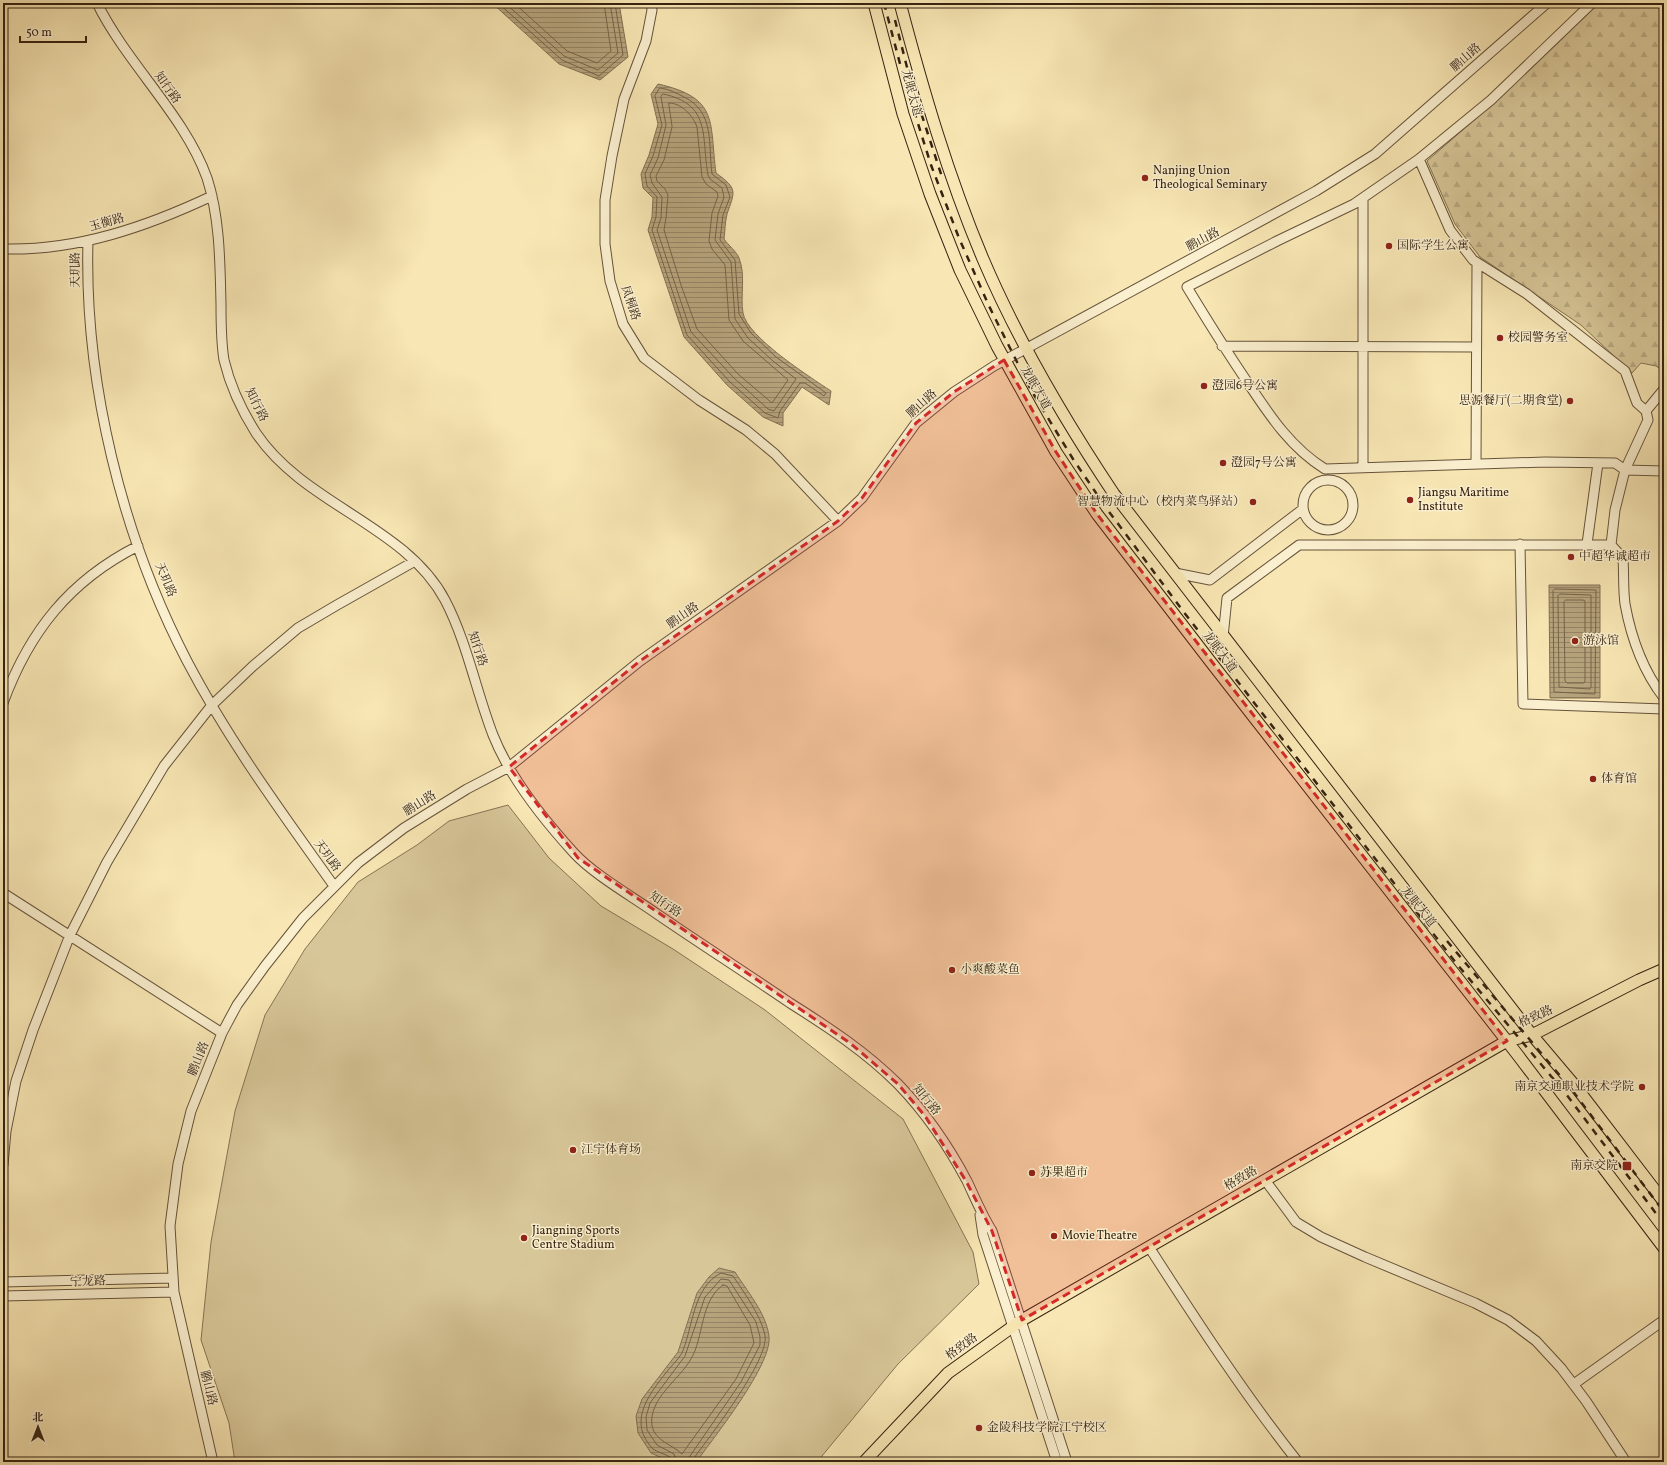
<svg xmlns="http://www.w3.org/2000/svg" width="1667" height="1465" font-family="Vollkorn,'Noto Serif SC',serif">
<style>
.grass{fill:#d7c698;stroke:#867454}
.forest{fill:url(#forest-firs);stroke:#867454}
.water{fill:url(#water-rules);stroke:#827052}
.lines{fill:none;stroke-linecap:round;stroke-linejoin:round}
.shore{stroke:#766347;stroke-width:1}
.minor-casing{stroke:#66533a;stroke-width:11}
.major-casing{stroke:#352211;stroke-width:13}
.minor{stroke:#faefce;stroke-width:9}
.major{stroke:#f8e7b4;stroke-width:11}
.rail{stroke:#352211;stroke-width:2.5;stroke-dasharray:7 7;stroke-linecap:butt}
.marked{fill:#d62828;fill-opacity:0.2;stroke:#d62828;stroke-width:3;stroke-dasharray:8 5;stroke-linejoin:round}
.poi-dot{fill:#8f2418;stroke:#faefce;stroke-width:1.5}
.labels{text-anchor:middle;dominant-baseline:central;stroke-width:3;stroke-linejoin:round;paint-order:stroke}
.street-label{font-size:12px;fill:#352211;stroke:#faefce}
.poi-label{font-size:12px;fill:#352211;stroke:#faefce;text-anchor:start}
</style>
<defs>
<pattern id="forest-firs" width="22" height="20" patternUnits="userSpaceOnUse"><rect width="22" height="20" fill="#d7c698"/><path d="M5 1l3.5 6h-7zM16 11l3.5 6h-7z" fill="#b9aa82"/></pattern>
<pattern id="water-rules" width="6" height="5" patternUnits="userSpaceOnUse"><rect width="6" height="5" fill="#b6a47d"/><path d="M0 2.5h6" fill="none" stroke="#958565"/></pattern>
</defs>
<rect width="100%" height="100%" fill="#f8e7b4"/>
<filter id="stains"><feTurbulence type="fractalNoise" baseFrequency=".005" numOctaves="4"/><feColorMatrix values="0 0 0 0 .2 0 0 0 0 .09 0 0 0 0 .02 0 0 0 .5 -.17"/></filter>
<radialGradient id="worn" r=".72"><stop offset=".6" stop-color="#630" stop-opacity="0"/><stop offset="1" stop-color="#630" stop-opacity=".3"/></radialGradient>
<path class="grass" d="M508,805l41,53 52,48 72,43 92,61 138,109 70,133 6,32 -81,80 -81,98h-582l-6,-39 -28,-83 10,-98 24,-131 30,-96 40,-66 53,-67 59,-37 32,-24z"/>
<path class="forest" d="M1599,3h65v366l-2,1 -6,-4 -15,-3 -9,10 -51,-48 -101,-68 -25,-33 -28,-63 61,-53z"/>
<path class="water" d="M492,3h127l9,54 -28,23 -41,-16z
M658,84c62,14 51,38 58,89 22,16 19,18 11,41 -2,8 -2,17 -3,25 4,6 13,13 15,19 7,17 1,38 4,55 4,24 67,64 88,78l-2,14 -27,-18 -19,26v13l-20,-9 -36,-32 -43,-48 -36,-107 4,-13 1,-19 -10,-10 -2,-14 8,-19 9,-31 -7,-30z
M1549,585h51v113h-50z
M719,1268l16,4c12,19 31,41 34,64 4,28 -55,101 -72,125l-26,1 -20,-9 -13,-20 -2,-17 6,-17 36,-47 19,-59 12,-16z"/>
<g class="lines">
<path class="shore" d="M498,3l64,57 37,16 24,-21 -8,-52
M505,3l59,53 34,14 20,-17 -8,-50
M514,3l53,48 30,12 14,-12 -7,-48
M660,88c9,1 16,5 24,9 31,15 24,47 28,77l14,11 4,12 -7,18 -3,25 15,20 4,54 12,19 25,24 50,36 -2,3 -19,-13h-5l-20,28 -2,7 -13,-5 -35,-31 -43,-47 -35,-105 4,-13 1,-20 -10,-11 -2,-12 8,-18 9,-31 -7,-29z
M663,94c49,10 38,43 45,81l2,4 12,9 2,9 -6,17 -3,26 16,22 4,57 13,19 25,23 23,18 -22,32 -6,-2 -34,-31 -43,-46 -34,-102 4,-12 1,-21 -10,-14 -2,-8 8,-17 8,-33 -5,-28z
M669,103c13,0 24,13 28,24l5,50 4,7 11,8 1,4 -6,17 -3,28 3,8 13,16 4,55 14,21 45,39 -16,23 -34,-29 -41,-45 -16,-44 -17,-55 2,-12 2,-23 -3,-6 -8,-8 -1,-5 8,-16 8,-33z
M1555,589l41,1 -1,104 -41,-2 -1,-101z
M1560,594l31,1v92l-1,2 -31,-2 -1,-91z
M1566,600h17l2,1v80l-1,2h-17l-2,-2 -1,-79z
M723,1285l4,1 23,39 4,18 -18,36 -54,75c-9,-9 -27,-13 -30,-28 -4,-27 27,-46 39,-67 13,-22 9,-58 32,-74z
M672,1462l-2,-5c-5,-3 -13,-5 -17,-8 -25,-26 -6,-52 12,-75 5,-7 13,-14 17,-21 11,-26 11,-66 39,-80l12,3c12,18 27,38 32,59 5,24 -55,101 -71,123l-1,4
M677,1462l-3,-8 -17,-9 -10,-15 -1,-13 4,-14 35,-47 20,-59 16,-18 8,1 27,42 4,15v8l-19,37 -51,74 -2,6"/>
<defs>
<path id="minor" d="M97,3c30,61 88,113 110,175 13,40 13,85 14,126 0,19 0,38 3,56 6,25 18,51 32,73 48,72 149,92 189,167 22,42 31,91 48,135 17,43 50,84 81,118 19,21 59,44 83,61 44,30 89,59 133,89 38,24 76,49 108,81 27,28 51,63 69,97 8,17 15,34 25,50l75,231
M651,3l1,7 -6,31 -22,58 -12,57 -7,44v44l5,37 13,43 21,34 55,42 47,30 29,24 63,67
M1592,3l-101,97 -72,59 -65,45 -77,37 -90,46c20,33 40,65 61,96 22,33 43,65 77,86l220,-7 70,1 10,7 23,-50 -2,-9 18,-22
M1419,159l31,71 23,30 54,34 98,77 12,32 9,8
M1363,198v269
M88,241c-4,141 34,295 99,420 42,80 95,152 147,225
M3,249c74,2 143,-22 209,-53
M1222,346l254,1
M1476,464l1,-201
M1664,471l-39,-1 -10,40 -4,35 12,13c1,15 0,31 2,46 6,33 19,68 39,94
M1303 505a25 25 0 1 1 50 0a25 25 0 1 1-50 0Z
M1520,544l3,160 141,5
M1587,544l11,-81
M1175,573l35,7 93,-71
M1223,637l4,-39 72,-53h312
M3,703c26,-71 66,-122 135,-157
M3,893l219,140
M3,1165l3,-34 10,-50 17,-51 37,-95 37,-73 57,-96 48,-61 41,-39 45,-38 39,-23 78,-44
M1265,1180l31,42 25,15 44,20 110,46 33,17 28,21 25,27 25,33 40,61
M980,1215l3,20 74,227
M1149,1247c47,73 95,147 149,215
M3,1282l169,-4
M3,1296l171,-4
M1574,1384l90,-64
M213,1462l-39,-170 -4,-66 8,-62 13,-53 31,-78 15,-28 28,-39 38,-48 55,-55 46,-35 63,-39 42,-22 131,-106 198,-140 24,-23 54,-75 38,-31 40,-26 322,-175 59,-37 172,-151"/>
<path id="major" d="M874,3l29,111 27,80 30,76 37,76 59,106 41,62 113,147 307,393 147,194
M900,3c23,87 48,173 83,256 35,82 81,160 131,235l418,541 44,52 88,115
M864,1462l84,-89 74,-53 485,-279 25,-6 107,-55 25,-11"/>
</defs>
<use href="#minor" class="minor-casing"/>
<use href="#major" class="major-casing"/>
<use href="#minor" class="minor"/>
<use href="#major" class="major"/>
<path class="rail" d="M884,3l20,76 27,86 28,73 30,68 42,84 42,69 34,50 76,102 273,352 110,131 98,130
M895,20l15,59 32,98
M1447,941l125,149 92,122"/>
</g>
<path class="marked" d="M1004,360l52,92 41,62 410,527 -485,279 -30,-89 -26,-50 -41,-65 -27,-32 -48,-41 -272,-185 -69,-91 131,-106 198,-140 24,-23 54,-75 38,-31z"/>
<g class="poi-dot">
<circle cx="1145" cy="178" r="4"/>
<circle cx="1389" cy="246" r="4"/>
<circle cx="1500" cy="338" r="4"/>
<circle cx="1204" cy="386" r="4"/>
<circle cx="1570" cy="401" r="4"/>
<circle cx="1223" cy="463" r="4"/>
<circle cx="1410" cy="500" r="4"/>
<circle cx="1253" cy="502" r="4"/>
<circle cx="1571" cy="557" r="4"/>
<circle cx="1575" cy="641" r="4"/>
<circle cx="1593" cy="779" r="4"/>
<circle cx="952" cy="970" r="4"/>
<circle cx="1642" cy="1087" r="4"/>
<circle cx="573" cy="1150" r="4"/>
<rect x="1622" y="1161" width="10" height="10" rx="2"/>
<circle cx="1032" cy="1173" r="4"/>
<circle cx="1054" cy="1236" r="4"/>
<circle cx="524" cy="1238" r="4"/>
<circle cx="979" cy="1428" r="4"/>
</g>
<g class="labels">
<g class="street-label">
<text transform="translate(1466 58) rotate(-41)">鹏山路</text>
<text transform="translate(167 88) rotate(54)">知行路</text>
<text transform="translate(911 93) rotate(75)">龙眠大道</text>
<text transform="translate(107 223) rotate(-16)">玉衡路</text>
<text transform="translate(1203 240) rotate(-28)">鹏山路</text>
<text transform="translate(76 270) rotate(-90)">天玑路</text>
<text transform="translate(630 303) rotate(71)">凤桐路</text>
<text transform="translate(1035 388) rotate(60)">龙眠大道</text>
<text transform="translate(922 404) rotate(-42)">鹏山路</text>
<text transform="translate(256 405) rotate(63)">知行路</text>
<text transform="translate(165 580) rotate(67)">天玑路</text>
<text transform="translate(683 616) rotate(-35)">鹏山路</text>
<text transform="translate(477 649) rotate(71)">知行路</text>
<text transform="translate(1219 652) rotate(53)">龙眠大道</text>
<text transform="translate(420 804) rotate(-32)">鹏山路</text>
<text transform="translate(327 856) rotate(54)">天玑路</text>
<text transform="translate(665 905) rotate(34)">知行路</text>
<text transform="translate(1418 907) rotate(52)">龙眠大道</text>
<text transform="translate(1536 1017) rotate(-24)">格致路</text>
<text transform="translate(199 1059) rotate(-68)">鹏山路</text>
<text transform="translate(926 1100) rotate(51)">知行路</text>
<text transform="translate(1241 1179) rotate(-30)">格致路</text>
<text transform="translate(88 1282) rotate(-2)">宁龙路</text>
<text transform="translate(962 1347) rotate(-36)">格致路</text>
<text transform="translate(208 1388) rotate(76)">鹏山路</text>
</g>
<g class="poi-label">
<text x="1153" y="171">Nanjing Union<tspan x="1153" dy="14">Theological Seminary</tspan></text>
<text x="1397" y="246">国际学生公寓</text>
<text x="1508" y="338">校园警务室</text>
<text x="1212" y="386">澄园6号公寓</text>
<text x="1562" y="401" text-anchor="end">思源餐厅(二期食堂)</text>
<text x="1231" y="463">澄园7号公寓</text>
<text x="1418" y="493">Jiangsu Maritime<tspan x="1418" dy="14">Institute</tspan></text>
<text x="1245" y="502" text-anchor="end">智慧物流中心（校内菜鸟驿站）</text>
<text x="1579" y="557">中超华诚超市</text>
<text x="1583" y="641">游泳馆</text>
<text x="1601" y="779">体育馆</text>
<text x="960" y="970">小爽酸菜鱼</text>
<text x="1634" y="1087" text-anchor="end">南京交通职业技术学院</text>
<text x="581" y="1150">江宁体育场</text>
<text x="1618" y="1166" text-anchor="end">南京交院</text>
<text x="1040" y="1173">苏果超市</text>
<text x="532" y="1231">Jiangning Sports<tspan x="532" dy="14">Centre Stadium</tspan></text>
<text x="1062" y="1236">Movie Theatre</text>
<text x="987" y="1428">金陵科技学院江宁校区</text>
</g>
</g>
<rect width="1667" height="1465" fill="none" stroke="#f8e7b4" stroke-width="16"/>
<rect x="4" y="4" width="1659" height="1457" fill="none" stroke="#352211" stroke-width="2"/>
<rect x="8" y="8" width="1651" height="1449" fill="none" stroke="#352211"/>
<g transform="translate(38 1427)" stroke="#faefce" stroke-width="3" paint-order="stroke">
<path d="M0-3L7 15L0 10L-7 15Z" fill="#352211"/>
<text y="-6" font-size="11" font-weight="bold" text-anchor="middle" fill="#352211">北</text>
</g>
<path d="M20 36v6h66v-6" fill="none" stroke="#352211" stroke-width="2"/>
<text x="26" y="36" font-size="12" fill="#352211" stroke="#faefce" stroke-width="3" paint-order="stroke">50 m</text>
<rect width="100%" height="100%" filter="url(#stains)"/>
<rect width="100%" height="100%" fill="url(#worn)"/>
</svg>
